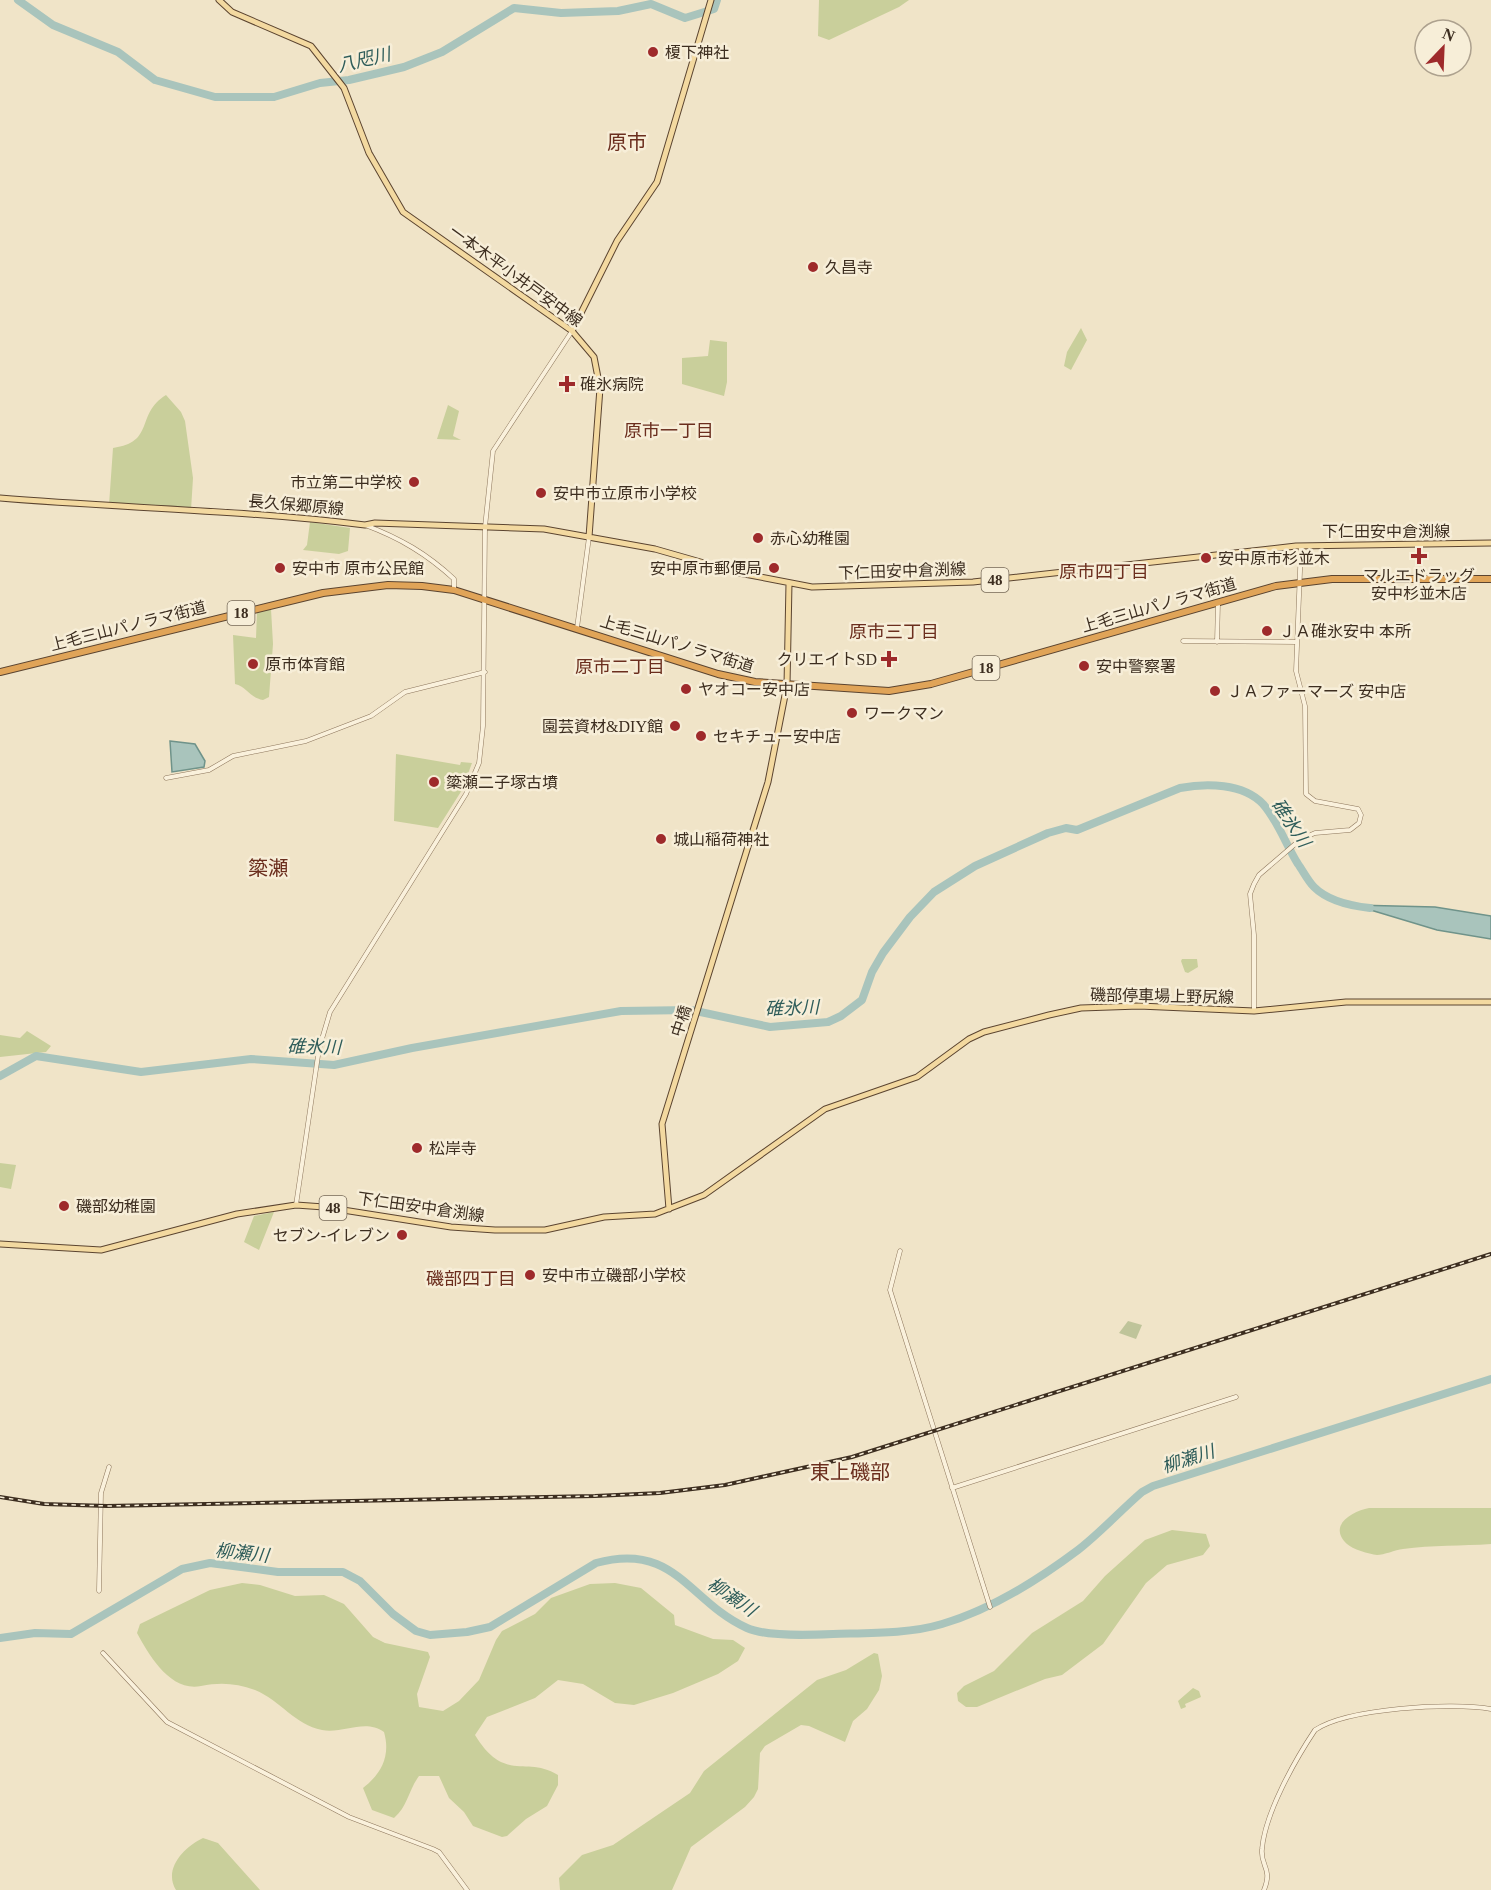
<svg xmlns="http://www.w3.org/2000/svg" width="1491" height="1890" font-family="'Times New Roman','Noto Sans JP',serif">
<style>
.green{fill:#c9cf9b}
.cemetery{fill:#bfc49a}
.water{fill:#a9c4bc;stroke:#6f938a;stroke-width:1.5}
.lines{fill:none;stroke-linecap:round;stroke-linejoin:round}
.river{stroke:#a9c4bc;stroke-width:8}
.minor-casing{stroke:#8d765c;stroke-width:5}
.major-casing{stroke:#5b4430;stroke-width:7}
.highway-casing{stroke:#5b4430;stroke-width:8}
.minor{stroke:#faf1dc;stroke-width:4}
.major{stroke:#f3d9a0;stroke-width:5}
.highway{stroke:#e0a458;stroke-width:6}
.rail-casing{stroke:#3d2e20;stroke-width:4}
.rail{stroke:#f7eed8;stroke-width:1.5;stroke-dasharray:4.5;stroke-linecap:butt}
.poi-dot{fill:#9e2a2b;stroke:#f7eed8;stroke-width:2}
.labels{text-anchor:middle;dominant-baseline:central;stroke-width:5;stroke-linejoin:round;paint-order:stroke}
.shield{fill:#f7eed8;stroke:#756857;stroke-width:1.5}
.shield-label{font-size:15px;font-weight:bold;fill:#3d2e20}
.poi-label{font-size:16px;fill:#3d2e20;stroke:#f7eed8;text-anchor:start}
.street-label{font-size:16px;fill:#3d2e20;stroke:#f7eed8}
.water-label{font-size:18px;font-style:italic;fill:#2f5d5a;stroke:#f7eed8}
.neighbourhood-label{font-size:18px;fill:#6b2e1e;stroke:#f7eed8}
.quarter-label{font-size:20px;fill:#6b2e1e;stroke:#f7eed8}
</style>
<rect width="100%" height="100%" fill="#f0e4c8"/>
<path class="green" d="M819,0h90l-10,7 -70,33 -11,-4z
M1081,328l6,12 -16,30 -7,-4 3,-14z
M710,340l17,2v40l-3,14 -42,-12v-26l26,-2z
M166,395l15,17 4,9 8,57 -2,32 -82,-5 4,-57c43,-6 22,-34 53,-53z
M448,405l11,6 -6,25 8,4 -24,-1z
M310,522l40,6 -2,23 -9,3 -36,-4 4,-5z
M271,609l2,35 -4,53 -6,3c-13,-2 -16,-13 -28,-16l-2,-49 23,3 1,-26z
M396,754l64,11 1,-3 11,1 -10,27 -24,38 -44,-7z
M1182,959h15l1,8 -10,6 -3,-1 -4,-11z
M27,1031l24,15 -5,6 -46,5v-22l20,3z
M0,1163l16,2 -5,24 -11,-2z
M274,1212l-15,38 -15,-8 10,-26z
M1369,1508h122v36c-29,2 -59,1 -88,5 -8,1 -19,6 -26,6 -8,-1 -25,-6 -30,-11 -20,-19 6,-33 22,-36z
M1172,1530l34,4 4,12 -7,9 -36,10 -21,18 -43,61 -41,31 -17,4 -68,28h-11l-8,-6 -1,-8 7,-7 30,-15 38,-38 51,-32 22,-25 40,-36z
M242,1583l18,2 35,11 29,-1 20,9 29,33 12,6 43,9 2,5 -13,37 2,13 24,4 16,-10 20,-21 17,-40 6,-9 33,-17 16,-16 39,-14 25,-1 26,5 33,27 1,10 38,14 20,1 12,8 -7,13 -20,13 -45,19 -39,12 -19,-2 -32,-19 -25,-4 -23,18 -48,19 -12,18c30,49 51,20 83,40v10l-11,21 -21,13 -19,17 -5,1 -29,-11 -9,-14 -15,-14 -10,-22h-20c-11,15 -11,30 -25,42l-22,-8 -9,-22c18,-14 28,-32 21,-56 -19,-14 -41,2 -62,-2 -27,-5 -42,-30 -67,-40 -19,-7 -35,-8 -54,-4 -31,6 -52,-31 -64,-53l3,-9 70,-34z
M874,1653l4,1 4,22 -3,14 -12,19 -14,12 -8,21 -36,-16 -8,-1 -36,21 -5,7 -2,36 -4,8 -9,10 -54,40 -19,43h-112l-1,-12 23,-23 31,-10 77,-52 14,-22 113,-91 29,-10z
M1193,1688l6,3 2,6 -16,7 1,3 -5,2 -3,-8z
M203,1838l15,5 42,47h-84c-13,-21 8,-43 27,-52z"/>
<path class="cemetery" d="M1128,1321l14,4 -6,14 -17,-6z"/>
<path class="water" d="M170,741l25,3 10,17 -1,6 -32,5z
M1354,905l81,2 56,9v23l-54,-9z"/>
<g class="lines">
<path class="river" d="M18,0l35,25 65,27 37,28 60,17h59l46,-14 29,-3 55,-13 38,-15 72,-44 47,5 57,-2 33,-7 34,14 29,-9 3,-9
M0,1076l36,-20 105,16 110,-13 83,6 78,-17 209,-37 70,-1 79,17 58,-5 13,-6 21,-16 10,-28 11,-19 27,-36 24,-25 41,-26 73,-33 18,-5 11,2 103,-42c26,-5 63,-5 83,16 15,17 23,41 35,60 5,7 10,17 16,23 14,14 37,19 56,21
M0,1638l35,-5 36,1 111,-65 28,-6 68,9h65l17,9 33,33 23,17 14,4 37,-3 23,-5 106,-64c79,-22 93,39 151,65 20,9 64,7 86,6 35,-1 76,0 109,-10 48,-14 96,-44 136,-74 22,-17 42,-39 64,-58l11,-6 338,-107"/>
<defs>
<path id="minor" d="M365,525c35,13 62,29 89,54v11
M577,628l12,-91
M1183,641l114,1
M1217,642l1,-39
M166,778l43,-8 24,-14 73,-15 65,-25 34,-24 80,-20
M1254,1011v-76l-4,-41 4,-10 5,-9 42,-36 14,-6 35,-3 9,-7 2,-8 -3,-6 -43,-8 -9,-7 -1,-88 -9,-35 5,-125
M296,1205l23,-156 11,-37 136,-218 13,-31 4,-37 2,-199 8,-76 79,-120
M900,1251l-10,39 100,317
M952,1488l284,-91
M99,1591l2,-98 8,-26
M103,1653l64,69 182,95 84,32 6,3 28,38
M1264,1890c9,-22 -4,-24 -2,-41 3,-36 33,-89 53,-119 33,-22 137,-28 176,-21"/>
<path id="major" d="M219,0l13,12 79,34 33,42 25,65 34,59 169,119 22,26 6,31 -11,149
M572,331l45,-90 40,-59 54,-182
M0,498c121,10 244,12 365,27l10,-2 169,6 111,20 84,24 73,14 161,-5 323,-36 195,-3
M669,1209l-7,-85 106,-342 19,-97 2,-102
M0,1244l101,6 136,-36 59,-9 28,2 127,20 44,3h50l59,-13 51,-3 49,-19 121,-86 92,-32 52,-38 15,-7 65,-17 32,-7 58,-2 115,5 92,-9h145"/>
<path id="highway" d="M0,672l323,-79 65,-8 34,1 32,4 264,84 37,8 134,9 42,-7 345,-98 56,-7h159"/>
</defs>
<use href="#minor" class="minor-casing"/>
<use href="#major" class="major-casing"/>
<use href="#highway" class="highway-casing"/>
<use href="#minor" class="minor"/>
<use href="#major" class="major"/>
<use href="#highway" class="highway"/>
<defs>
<path id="rail" d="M0,1497l44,7 63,2 488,-10 65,-3 65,-8 127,-28 639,-203"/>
</defs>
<use href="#rail" class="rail-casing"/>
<use href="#rail" class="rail"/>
</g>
<g class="poi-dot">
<circle cx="653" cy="52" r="6"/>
<circle cx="813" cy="267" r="6"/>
<path d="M564 375h6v6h6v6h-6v6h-6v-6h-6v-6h6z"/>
<circle cx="414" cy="482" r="6"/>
<circle cx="541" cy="493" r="6"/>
<circle cx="758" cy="538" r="6"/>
<path d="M1416 547h6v6h6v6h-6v6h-6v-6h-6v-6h6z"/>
<circle cx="1206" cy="558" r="6"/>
<circle cx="280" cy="568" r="6"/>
<circle cx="774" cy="568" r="6"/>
<circle cx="1267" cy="631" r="6"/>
<path d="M886 650h6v6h6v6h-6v6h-6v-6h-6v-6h6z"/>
<circle cx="253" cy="664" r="6"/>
<circle cx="1084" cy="666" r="6"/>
<circle cx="686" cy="689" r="6"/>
<circle cx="1215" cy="691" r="6"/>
<circle cx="852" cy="713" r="6"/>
<circle cx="675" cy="726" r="6"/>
<circle cx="701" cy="736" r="6"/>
<circle cx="434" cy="782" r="6"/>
<circle cx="661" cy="839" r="6"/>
<circle cx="417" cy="1148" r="6"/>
<circle cx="64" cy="1206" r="6"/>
<circle cx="402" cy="1235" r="6"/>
<circle cx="530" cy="1275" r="6"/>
</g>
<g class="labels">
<g class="shield">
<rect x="981.5" y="568" width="27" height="24" rx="4.5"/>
<rect x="227.5" y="601" width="27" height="24" rx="4.5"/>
<rect x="972.5" y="656" width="27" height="24" rx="4.5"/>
<rect x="319.5" y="1196" width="27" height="24" rx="4.5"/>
</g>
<g class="shield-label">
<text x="995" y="580">48</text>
<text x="241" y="613">18</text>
<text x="986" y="668">18</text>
<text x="333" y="1208">48</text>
</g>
<g class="poi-label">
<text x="665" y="52">榎下神社</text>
<text x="825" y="267">久昌寺</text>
<text x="580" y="384">碓氷病院</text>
<text x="402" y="482" text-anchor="end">市立第二中学校</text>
<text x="553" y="493">安中市立原市小学校</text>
<text x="770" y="538">赤心幼稚園</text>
<text x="1218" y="558">安中原市杉並木</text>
<text x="292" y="568">安中市 原市公民館</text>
<text x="762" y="568" text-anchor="end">安中原市郵便局</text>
<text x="1419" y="575" text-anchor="middle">マルエドラッグ<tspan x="1419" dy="18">安中杉並木店</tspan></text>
<text x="1279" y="631">ＪＡ碓氷安中 本所</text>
<text x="877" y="659" text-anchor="end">クリエイトSD</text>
<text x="265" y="664">原市体育館</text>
<text x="1096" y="666">安中警察署</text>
<text x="698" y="689">ヤオコー安中店</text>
<text x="1227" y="691">ＪＡファーマーズ 安中店</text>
<text x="864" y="713">ワークマン</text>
<text x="663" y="726" text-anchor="end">園芸資材&amp;DIY館</text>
<text x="713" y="736">セキチュー安中店</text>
<text x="446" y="782">簗瀬二子塚古墳</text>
<text x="673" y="839">城山稲荷神社</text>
<text x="429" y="1148">松岸寺</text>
<text x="76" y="1206">磯部幼稚園</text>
<text x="390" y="1235" text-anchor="end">セブン-イレブン</text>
<text x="542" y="1275">安中市立磯部小学校</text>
</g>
<g class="street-label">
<text transform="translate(516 276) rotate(36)">一本木平小井戸安中線</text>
<text transform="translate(296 505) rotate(5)">長久保郷原線</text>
<text x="1386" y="531">下仁田安中倉渕線</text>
<text transform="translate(902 571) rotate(-2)">下仁田安中倉渕線</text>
<text transform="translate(1159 605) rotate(-16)">上毛三山パノラマ街道</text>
<text transform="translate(128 626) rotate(-14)">上毛三山パノラマ街道</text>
<text transform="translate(677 644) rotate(17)">上毛三山パノラマ街道</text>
<text transform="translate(1162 996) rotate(1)">磯部停車場上野尻線</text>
<text transform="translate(681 1021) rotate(-72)">中橋</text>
<text transform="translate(421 1207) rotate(8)">下仁田安中倉渕線</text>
</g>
<g class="water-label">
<text transform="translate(364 60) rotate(-13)">八咫川</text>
<text transform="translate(1291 823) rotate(56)">碓氷川</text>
<text transform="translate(792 1008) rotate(-2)">碓氷川</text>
<text transform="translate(314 1047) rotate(1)">碓氷川</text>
<text transform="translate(1188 1459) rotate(-18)">柳瀬川</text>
<text transform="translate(242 1553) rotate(6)">柳瀬川</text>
<text transform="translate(732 1597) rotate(34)">柳瀬川</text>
</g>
<g class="neighbourhood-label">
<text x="669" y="431">原市一丁目</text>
<text x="1104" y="572">原市四丁目</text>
<text x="894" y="632">原市三丁目</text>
<text x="620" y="667">原市二丁目</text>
<text x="471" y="1279">磯部四丁目</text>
</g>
<g class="quarter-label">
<text x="627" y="142">原市</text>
<text x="268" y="868">簗瀬</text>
<text x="850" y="1472">東上磯部</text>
</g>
</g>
<g transform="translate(1443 48) rotate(23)"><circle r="28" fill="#f7eed8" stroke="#ada18e" stroke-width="1.5"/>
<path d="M0-4.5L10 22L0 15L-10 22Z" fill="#9e2a2b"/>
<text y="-9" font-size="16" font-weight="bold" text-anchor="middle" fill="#3d2e20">N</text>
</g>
</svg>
